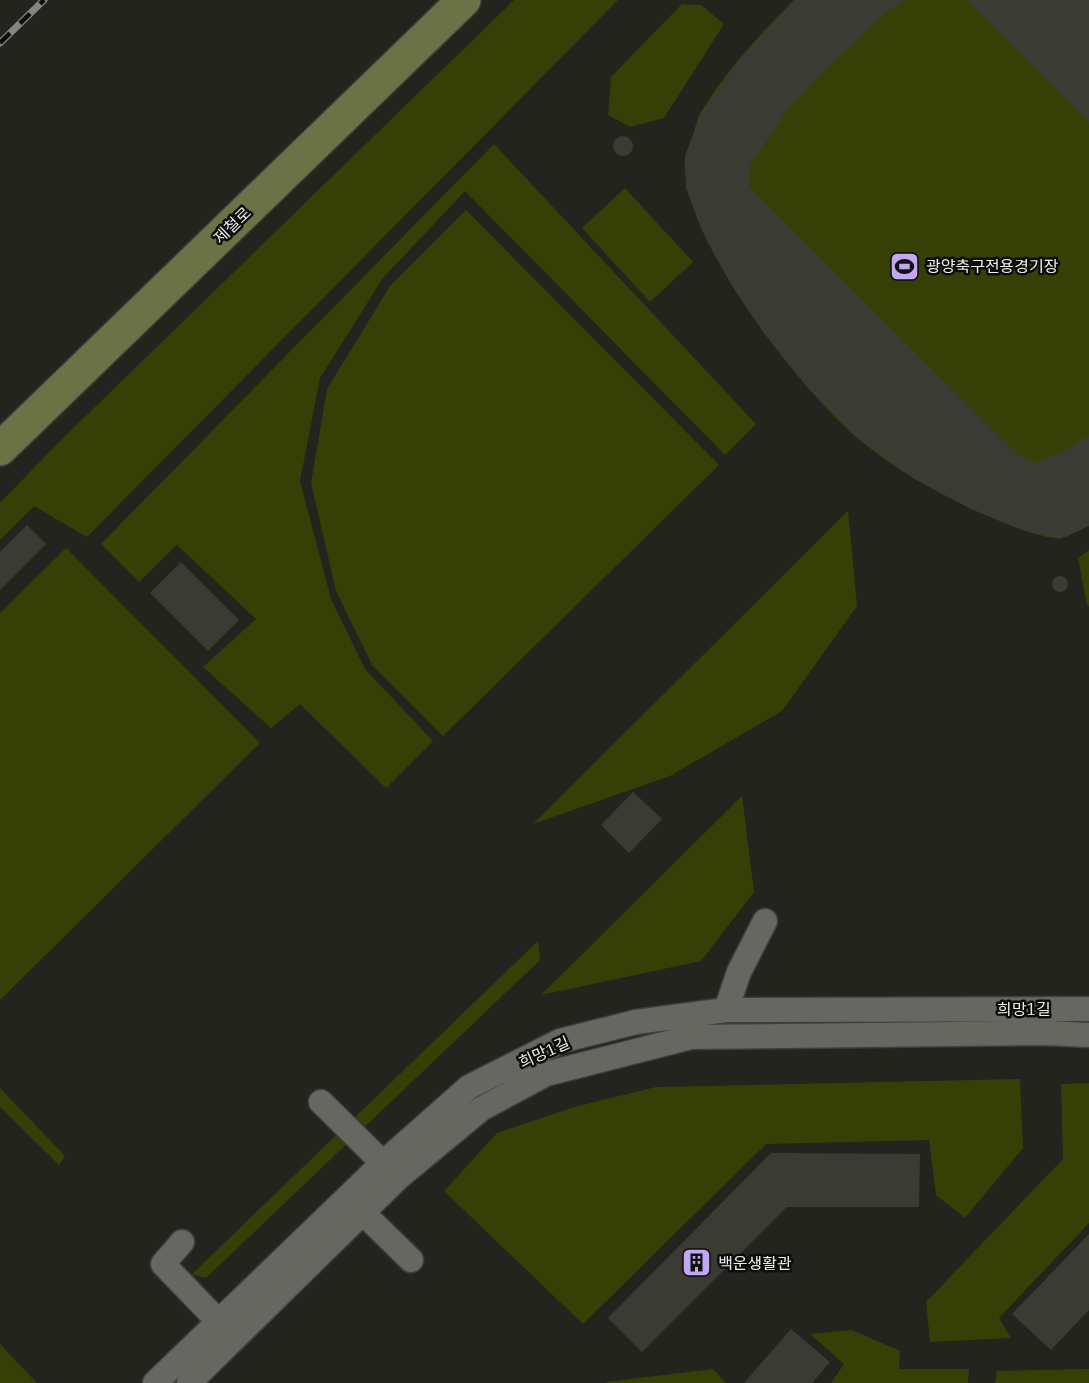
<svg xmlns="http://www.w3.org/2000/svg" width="1089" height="1383" font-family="'IBM Plex Serif','Noto Sans KR',serif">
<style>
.green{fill:#364006}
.building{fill:#3a3c34}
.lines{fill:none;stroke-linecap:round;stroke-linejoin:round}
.minor-casing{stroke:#3e3e3a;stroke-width:27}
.secondary-casing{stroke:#3e3e3a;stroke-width:36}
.minor{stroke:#656760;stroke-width:24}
.secondary{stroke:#6b7346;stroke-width:33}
.rail-casing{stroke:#848580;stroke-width:7}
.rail{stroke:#0c0d0a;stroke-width:4.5;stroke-dasharray:14;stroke-linecap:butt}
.labels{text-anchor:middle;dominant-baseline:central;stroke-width:5;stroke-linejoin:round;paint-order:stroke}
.street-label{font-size:16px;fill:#edeeea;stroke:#0c0d0a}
.poi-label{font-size:16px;fill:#edeeea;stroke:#0c0d0a;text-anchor:start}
</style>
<rect width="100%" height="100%" fill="#22241d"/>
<path class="green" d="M514,0h104l-531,537 -53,-31 -34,34v-37l58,-60z
M794,0h295v526c-8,3 -20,11 -29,12 -14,2 -52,-13 -65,-19 -47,-20 -94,-45 -133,-77 -58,-47 -184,-207 -177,-283 0,-7 5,-15 7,-22 3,-8 5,-18 9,-25 23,-39 61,-80 93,-112z
M682,4l19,1 23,19 -60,94 -34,9 -22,-12 3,-38z
M494,144l262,280 -31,31 -260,-264 -82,87 -63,100 -20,103 31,118 34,70 68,72 -47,47 -86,-84 -29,24 -68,-61 53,-48 -79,-74 -38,37 -38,-38z
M625,188l68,74 -43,40 -68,-74z
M466,210l253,255 -276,271 -71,-71 -36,-74 -25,-108 16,-94 63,-103z
M848,511l9,95 -75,105 -112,65 -137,48z
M66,548l194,195 -260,257v-387z
M1089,550v56l-2,-1 -9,-47z
M742,796l12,96 -53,69 -160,34z
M538,941l2,19 -334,318 -14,-4z
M1020,1079l3,69 -58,70 -29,-23 -7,-55 -163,4 -183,180 -139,-133 53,-58 77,-26 82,-20z
M1089,1083v140l-90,95 12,20 -81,4 -4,-40 137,-143 -2,-75z
M0,1088l65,68 -6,9 -59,-58z
M852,1330l48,21 -1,18h70l-1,14h-137l13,-19 -34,-30z
M0,1344l37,39h-37z
M713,1369l13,14h-120v-1z
M1089,1369v14h-94l2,-12z"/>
<path class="building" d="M794,0h112l-18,11 -60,56 -40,42 -39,57v20l271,270 14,7 26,-10 29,-17v90l-29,13 -38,-9 -51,-21 -58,-31 -52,-37 -53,-53 -44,-55 -28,-41 -30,-53 -20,-51 -1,-31 16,-44 37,-52z
M967,0h122v122z
M613 146a10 10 0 1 1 20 0a10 10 0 1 1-20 0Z
M27,525l19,19 -46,46v-38z
M181,562l58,58 -31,31 -58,-58z
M1052 584a8 8 0 1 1 16 0a8 8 0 1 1-16 0Z
M633,792l29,27 -33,34 -28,-28z
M771,1153l149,1 -1,53h-132l-145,145 -34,-34z
M1089,1234v76l-38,40 -39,-36z
M791,1329l39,33 -18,21h-68z"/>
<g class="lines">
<defs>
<path id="minor" d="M726,1010l13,-38 26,-51
M321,1102l62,61
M362,1212l49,48
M182,1242l-19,22 55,57
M155,1383l228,-220 86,-76 91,-46 76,-19 90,-12 363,-1
M189,1383l210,-206 82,-68 65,-35 145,-37 356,-4 42,2"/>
<path id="secondary" d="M0,449l464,-449"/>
</defs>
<use href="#minor" class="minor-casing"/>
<use href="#secondary" class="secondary-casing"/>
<use href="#minor" class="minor"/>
<use href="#secondary" class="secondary"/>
<defs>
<path id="rail" d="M0,43l44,-43"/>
</defs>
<use href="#rail" class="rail-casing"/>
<use href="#rail" class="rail"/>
</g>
<defs>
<symbol id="stadium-square" viewBox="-11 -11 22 22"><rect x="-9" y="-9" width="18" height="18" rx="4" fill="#c2a8f2" stroke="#0c0d0a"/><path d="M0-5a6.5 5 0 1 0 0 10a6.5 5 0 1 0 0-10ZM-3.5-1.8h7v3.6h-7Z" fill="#111"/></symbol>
<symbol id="building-square" viewBox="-11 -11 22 22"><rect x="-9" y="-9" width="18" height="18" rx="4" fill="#c2a8f2" stroke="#0c0d0a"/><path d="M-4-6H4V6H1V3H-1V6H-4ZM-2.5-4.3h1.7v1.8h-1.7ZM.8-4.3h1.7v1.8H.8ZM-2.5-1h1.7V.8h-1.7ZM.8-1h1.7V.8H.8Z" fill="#111"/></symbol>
</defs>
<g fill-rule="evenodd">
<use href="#stadium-square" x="888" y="250" width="33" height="33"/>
<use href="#building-square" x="680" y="1246" width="33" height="33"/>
</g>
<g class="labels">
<g class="street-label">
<text transform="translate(232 225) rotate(-44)">제철로</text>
<text x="1024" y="1009">희망1길</text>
<text transform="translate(544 1052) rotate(-24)">희망1길</text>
</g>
<g class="poi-label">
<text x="926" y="266">광양축구전용경기장</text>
<text x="718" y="1263">백운생활관</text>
</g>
</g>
</svg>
